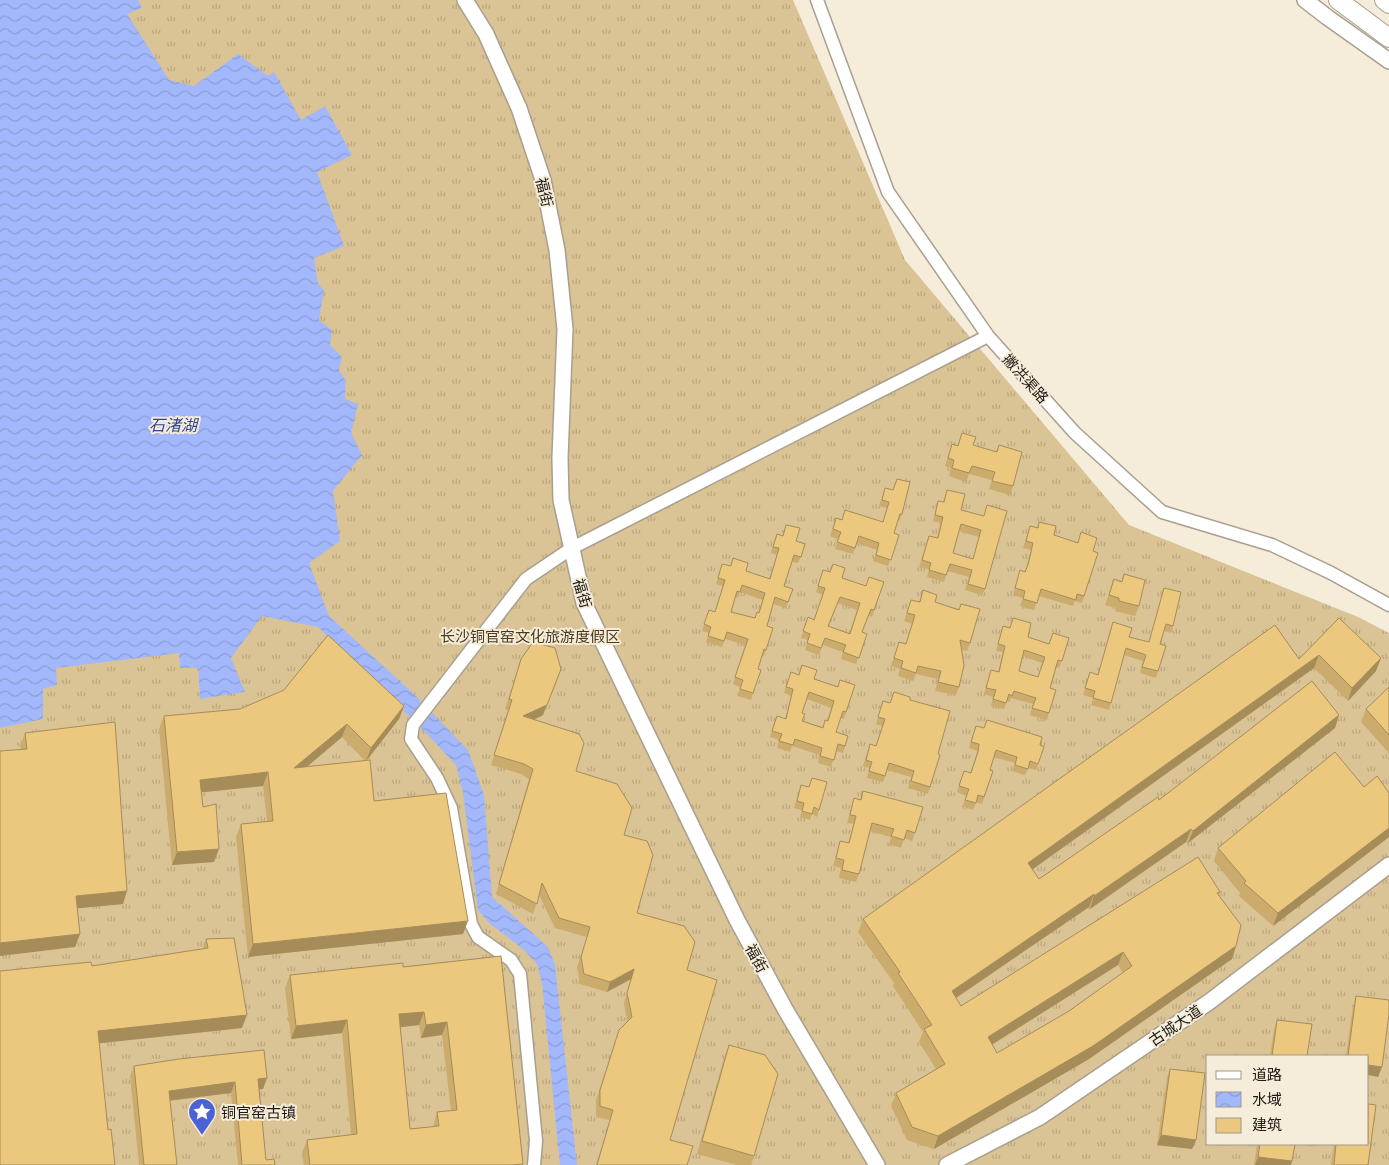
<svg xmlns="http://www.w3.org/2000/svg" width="1389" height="1165" font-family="Lato,'Noto Sans SC',sans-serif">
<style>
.grass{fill:url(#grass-tufts);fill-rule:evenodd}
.water{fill:url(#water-waves)}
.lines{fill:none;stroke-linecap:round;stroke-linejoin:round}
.minor-casing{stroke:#a89f8e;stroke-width:15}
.tertiary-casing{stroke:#a89f8e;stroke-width:18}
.secondary-casing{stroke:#a89f8e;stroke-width:20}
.minor{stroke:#fff;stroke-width:12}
.tertiary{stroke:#fff;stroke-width:15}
.secondary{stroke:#fff;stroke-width:18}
.wall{fill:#cbac6d;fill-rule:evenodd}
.shaded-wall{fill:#a58c59}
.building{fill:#ecc87f;stroke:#a58c59;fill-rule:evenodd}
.labels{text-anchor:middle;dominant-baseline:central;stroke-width:4;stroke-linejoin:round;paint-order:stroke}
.street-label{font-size:15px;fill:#1e1b14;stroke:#f6ecda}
.park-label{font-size:15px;fill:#4b3b1c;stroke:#f6ecda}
.poi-label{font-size:15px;fill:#1e1b14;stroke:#f6ecda;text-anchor:start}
.water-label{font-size:16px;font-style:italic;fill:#344493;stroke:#f6ecda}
</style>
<defs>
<pattern id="grass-tufts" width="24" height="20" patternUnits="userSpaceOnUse" patternTransform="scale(1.25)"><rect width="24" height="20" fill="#dac394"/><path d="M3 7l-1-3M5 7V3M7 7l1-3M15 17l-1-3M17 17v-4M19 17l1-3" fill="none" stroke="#bba77f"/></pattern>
<pattern id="water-waves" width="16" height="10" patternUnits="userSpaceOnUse" patternTransform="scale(1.25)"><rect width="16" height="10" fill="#a3b8fc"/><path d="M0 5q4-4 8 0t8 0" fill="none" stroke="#8c9ed7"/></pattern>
</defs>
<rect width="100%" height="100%" fill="#f6ecda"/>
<path class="grass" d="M0,0h793l112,260 224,265 229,92 31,16v532h-1389zM1208,1056h160v88h-160z"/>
<path class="water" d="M0,0h138l4,8 -15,6 42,66 25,6 44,-32 30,22 6,-4 27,48 24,-14 27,49 -35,17 27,74 -30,12 4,26 6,6 -5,30 13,10 -2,15 12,12 -3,13 7,11 -1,18 13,5 -7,29 11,22 -29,36 7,50 -31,22 20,53 88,81 51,53 16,45 8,102 56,50 7,18 22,200h-17l-18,-182 -5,-19 -14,-15 -34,-26 -11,-13 -15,-117 -7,-28 -33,-35 -105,-103 -56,-11 -31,42 14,34 -45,7 -2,-31h-18l-1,-15 -123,15 1,17 -14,4v30l-43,9z"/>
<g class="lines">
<defs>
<path id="minor" d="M817,0l71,192 100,144 87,97 87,79 110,33 59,28 58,32
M534,1165l2,-24 -16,-167 -9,-14 -33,-23 -7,-13 -20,-116 -14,-30 -26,-39 2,-14 113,-146 46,-31 416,-212"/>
<path id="tertiary" d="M465,0l21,34 33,74 24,72 14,70 8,79 -5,129 1,42 23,103 153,317 48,89 92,156
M1305,0l22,17 62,44
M947,1165l93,-48 169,-115 180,-137"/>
<path id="secondary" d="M1338,0l51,38
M1384,0l5,4"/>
</defs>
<use href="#minor" class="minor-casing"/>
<use href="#tertiary" class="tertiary-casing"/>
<use href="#secondary" class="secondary-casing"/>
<use href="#minor" class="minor"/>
<use href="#tertiary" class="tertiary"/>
<use href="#secondary" class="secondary"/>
</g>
<path class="wall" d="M962,433l11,12 23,7 3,-7 14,41 -3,9 -21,-6 3,-9 -23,-6 -3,8 -17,-6 2,-8 -6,-2 7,-22 6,2z
M897,479l5,35 -3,7 -1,-1 -4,13 5,2 -11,31 -15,-5 4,-11 -20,-7 -4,11 -18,-5 3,-10 -8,-3 6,-18 6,2 41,2 4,-14 -8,-2 6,-18 8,2z
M947,490l14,20 23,6 3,-11 -2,84 -3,6 -17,-5 4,-13 -21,-6 -4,11 -17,-5 2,-8 -10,-2 10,-31 8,2 3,-15 -7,-2 5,-20 5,1zM959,531l20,6 -6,22 -20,-6z
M1039,522l15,13 44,18 -16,50 -7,-2 -2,5 -34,-10 -5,14 -14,-4 3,-8 -10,-3 7,-25 5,2 1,-4 5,-18 -8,-2 7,-22 7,2z
M786,525l10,16 5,16 -3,6 -6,-1 -8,24 9,3 -7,19 -13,-4 -6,22 -1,24 -2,6h-2l-4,13 3,1 -10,30 -13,-4 2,-9 -7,-3 12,-39 -20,-6 -3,8 -16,-5 3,-9 -7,-2 7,-21 6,2 8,-26 -7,-2 6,-20 47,15 8,-24 -6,-2 3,-12 3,-7 6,2zM740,592l23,8 -5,13 -4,5 -23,-6 4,-14h2z
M823,570l19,8 24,8 18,-4 -12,35 -4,-2 -6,17 5,2 -11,30 -15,-5 2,-7 -20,-7 -4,10 -14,-5 3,-10 -7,-2 7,-21 6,3 9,-25 -7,-3zM838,603l19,7 -8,24 -20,-8z
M1124,574l15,32 -4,10 -20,-5 1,-3 -11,-3 9,-26 7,3z
M1164,588l9,38 -2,7 -7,-2 -4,13 -2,27 -2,7 -16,-5 3,-12 -19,-6 -15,55 -18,-5 2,-7 -10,-3 7,-23 8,3 15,-53 16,15 20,5z
M923,590l12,12 24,7 2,-5 9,39 -3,8 -6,-1 -2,37 -3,8 -21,-4 3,-12 -22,-5 -3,7 -15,-5 2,-7 -9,-3 8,-24 7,2 6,-20 -8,-3 7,-21 8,2z
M1013,618l15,19 21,7 20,-6 -10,30 -3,-1 -6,21 -1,25 -2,7 -17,-5 3,-11 -22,-6 -1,4 -3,-1 -3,8 -13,-3 2,-9 -9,-3 7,-24 7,2 5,-20 -7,-1 7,-25 7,2zM1023,656l19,7 -4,14 -19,-6z
M1339,618l37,53 -28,30 -34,-33 -282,202 7,9 120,-79 180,-85 -4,13 -147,115 -2,-1 -96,67 -1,-2 -133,91 5,8 259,-114 -1,3 17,51 -4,13 -143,100 -155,90 -27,-9 -16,-34 5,-13 40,-24 -17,-27 4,-10 -30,-46 1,-3 -36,-51 5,-13 436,-260zM1118,965l5,8 -54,38 -72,42 -5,-8z
M521,659l22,56 -9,5 42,51 48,64 13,78 50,57 -17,170 17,25h-91l14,-45 -14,-3v-17l23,-70 8,-9 -3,-18 7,-24 -24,13 -27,-8 -3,-17 10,-30 -32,-9 -16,-33 -6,19 -37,-20 33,-115 -8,-5 -30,-9 17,-55 -3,-1z
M791,672l47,15 17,-2 -11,34 -3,-1 -5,14 12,4 -5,17 -7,-2 -5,16 -13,-4 2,-8 -28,-9 -2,6 -13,-4 2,-8 -9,-3 4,-14 11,-4 6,-23 -7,-3zM807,699l24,9 -4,13 -2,-1 -2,7 -21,-6v-8z
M1389,687v66l-28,-31 5,-13z
M910,700l28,54 2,1 -12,39 -20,-6 3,-11 -24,-7 -4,12 -16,-4 2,-10 -6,-2 7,-22 6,2 6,-20 -6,-2 5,-16 9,-5z
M404,706l-5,13 -32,41 7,41 89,133 -215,23 -12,-120 5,-13 26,-3 -4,-35 -62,6 2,15 11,55 -42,3 -13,-136 5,-13zM342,737l23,24 -59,6z
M974,732l66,13 -2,19 -2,6 -8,-2 -3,7 -13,-4 3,-8 -21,-6 -4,13 3,1 -11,33 -6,-2 -3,8 -10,-4 3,-10 -9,-4 7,-21 6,2 5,-14 2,-8 -8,-3z
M25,733l98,171 -46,4 3,26 -5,13 -54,-198 -1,-3z
M812,778l7,32 -2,7 -5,-3 -2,6 -10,-3 2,-7 -8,-2 7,-23 8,2z
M1364,787l25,6v44l-116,89 -34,-30 1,-3 -26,-32 4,-13z
M863,791l52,42 -3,8 -8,-3 -3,10 -12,-4 2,-7 -21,-6 -11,43 -3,8 -17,-4 2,-10 -8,-2 7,-25 8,2 6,-19 -7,-1 7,-25 6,2z
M206,939l36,89 -143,15 9,87 -108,35 92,-199 111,-17z
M501,956l22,208v1h-219l-2,-12 5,-13 44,-5 -9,-102 -51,6 -6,-51 5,-13 113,-8zM419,1025l2,13 21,-3 9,76 -14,1 -4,15 -23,2 -10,-102z
M1356,996l26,71 -4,10 -10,-21h-22l7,-50z
M1277,1020l30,36h-37l4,-26z
M729,1045l25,111 -3,9h-14l-40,-11 27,-96z
M134,1066l133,12 -4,11h-4l7,71 9,5h-37l-7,-72 -61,8 7,64h-38l-9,-89z
M1170,1069l22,80 -35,-4 10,-67z
M1257,1144h38l-4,21h-37z
M1334,1144h34v21h-37z"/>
<path class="shaded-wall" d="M1319,655l-5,13 -291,208 5,-13z
M1381,658l-5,13 -28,30 4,-13z
M561,669l-18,46 -24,12 4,-11z
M404,706l-5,13 -33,42 5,-13z
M1339,715l-4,13 -147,115 5,-12z
M347,724l-5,13 -53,45 5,-14z
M268,772l-5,14 -68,7 5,-13z
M1389,828v9l-116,89 5,-13z
M1191,829l-5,13 -96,67 4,-13z
M219,849l-5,13 -42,3 5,-13z
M127,891l-4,13 -52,5 5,-13z
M1094,894l-5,13 -142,97 5,-13z
M468,921l-5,13 -215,23 5,-13z
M80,934l-5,13 -75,9v-13z
M1236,946l-4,13 -143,100 -155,90 4,-13z
M1123,952l-5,13 -135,85 5,-13z
M634,969l-3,10 -24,13 3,-10z
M424,1012l-5,13 -25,3 5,-14z
M247,1015l-5,13 -149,16 5,-13z
M347,1020l-5,13 -51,6 5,-13z
M447,1022l-5,13 -21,3 5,-13z
M1368,1065l14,2 -4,10 -10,-2z
M267,1078l-4,11 -8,1 3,-11z
M235,1082l-4,11 -66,8 4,-10z
M1161,1135l35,5 -4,9 -35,-4z
M1258,1157l34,4 -1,4h-36z"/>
<path class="building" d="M962,433l14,4 -3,8 24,7 2,-7 23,7 -9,34 -21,-5 3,-9 -23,-6 -3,7 -17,-5 2,-8 -6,-2 4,-14 6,2z
M897,479l13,3 -8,32h-2l-6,19 5,2 -8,25 -15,-5 3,-12 -20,-7 -4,12 -18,-6 4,-10 -8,-3 3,-11 6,2 3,-10 38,12 6,-20 -7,-2 3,-12 8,2z
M947,490l18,4 -4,16 23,6 3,-11 20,6 -22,78 -17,-5 4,-14 -22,-6 -4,11 -17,-5 2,-7 -9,-3 7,-24 9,2 5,-21 -8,-2 3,-14 6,1zM961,524l20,6 -8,29 -20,-6z
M1039,522l17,4 -2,9 24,8 3,-11 16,6 -4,13 5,2 -14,43 -7,-2 -1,6 -35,-11 -4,14 -14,-4 2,-8 -10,-3 5,-18 5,2 3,-7 5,-22 -7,-2 4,-15 8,2z
M786,525l14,3 -4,13 9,3 -4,13 -7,-2 -10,31 9,3 -5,13 -13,-5 -8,29 6,2 -7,22 -2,-1 -6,20 3,1 -8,23 -13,-4 3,-9 -8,-3 13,-38 -21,-7 -3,9 -16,-5 3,-9 -7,-3 5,-14 6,2 10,-32 -7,-2 4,-14 9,2 2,-8 15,5 -2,8 24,8 9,-31 -6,-1 4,-13 6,2zM742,585l23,8 -6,20 -2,-1 -2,6 -24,-6 6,-21 3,1z
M833,564l12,4 -3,10 24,8 3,-9 15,5 -10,28 -3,-1 -9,23 5,2 -8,24 -16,-6 3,-7 -21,-7 -4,10 -14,-5 3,-9 -7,-3 5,-14 6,3 8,-23 3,-9 -7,-2 5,-16 7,2zM840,597l20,6 -10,31 -22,-8z
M1124,574l21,6 -6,26 -20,-5v-3l-10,-3 5,-16 8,3z
M1164,588l17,4 -8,34 -7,-2 -6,20 6,2 -8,25 -16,-4 4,-12 -20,-7 -15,55 -18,-5 2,-7 -10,-3 5,-16 8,3 15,-53 19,6 -3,9 20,5z
M923,590l14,5 -2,7 24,8 2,-6 19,5 -10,34 -10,-3 4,25 -5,22 -21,-5 3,-11 -23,-5 -2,7 -15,-5 2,-7 -9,-3 5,-16 7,2 9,-29 -8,-2 4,-13 9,2z
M1013,618l18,5 -3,14 21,7 4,-11 16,5 -7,23 -4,-1 -8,28 6,2 -7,23 -17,-5 4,-10 -22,-7 -2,5 -3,-2 -3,9 -13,-4 3,-9 -10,-2 5,-18 8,2 6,-26 -7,-2 5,-18 7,2zM1024,650l21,7 -7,20 -19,-6z
M1339,618l42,40 -29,30 -33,-33 -291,208 11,16 119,-82 1,3 153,-119 27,34 -146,116 -2,-2 -97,67v-2l-142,97 9,15 237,-149 22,35 -3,1 24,32 -5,21 -143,100 -155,90 -26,-9 -16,-34 49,-29 -21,-35 8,-4 -34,-52 2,-1 -37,-53 412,-294 24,34zM1123,952l9,14 -63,45 -72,42 -9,-16z
M328,635l76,71 -33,42 -24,-24 -53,44 76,-8 4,41 72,-8 22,128 -215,23 -12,-120 32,-3 -5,-49 -68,8 3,27 13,-3 3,45 -42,3 -13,-136 76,-7 44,-19z
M533,642l22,6 6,21 -14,36 -24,11 56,18 5,9 -8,28 41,13 15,24 -8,27 23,6 6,14 -16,58 47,13 11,16 -8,28 30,10 -47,160 23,6 -6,19h-90l16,-55 -13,-4v-16l19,-60 13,-13 -5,-24 7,-24 -24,13 -26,-8 -3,-17 9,-30 -31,-9 -17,-35 -5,21 -38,-20 34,-115 -9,-5 -30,-9 18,-55 -3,-1 12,-40z
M802,665l15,5 -3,9 24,8 2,-7 15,5 -9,27 -3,-1 -7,21 12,4 -3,10 -7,-2 -4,16 -14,-4 2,-8 -27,-9 -2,6 -14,-4 3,-7 -10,-3 5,-15 9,3 7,-30 -7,-2 5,-15 8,3zM809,692l25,9 -6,20 -3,-1 -2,8 -21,-7 3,-7 -3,-1z
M1389,687v48l-23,-26z
M894,692l16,5v3l40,11 -12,43 2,1 -10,32 -19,-6 3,-10 -25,-8 -4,13 -16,-5 3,-9 -6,-2 4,-16 6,2 9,-27 -7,-2 5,-16 7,2z
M987,720l55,17 -2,8 4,2 -6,17 -8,-3 -2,8 -13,-4 2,-8 -21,-7 -6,20 3,1 -9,26 -6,-2 -2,8 -11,-3 4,-11 -10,-3 5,-15 7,2 7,-21 1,-8 -8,-2 5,-16 8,2z
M115,722l12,169 -51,5 4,38 -80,9v-192l27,-2 -2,-16z
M1335,752l29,35 13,-11 12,17v35l-111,85 -34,-30 2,-2 -28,-33z
M812,778l15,4 -8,28 -5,-3 -2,7 -10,-3 2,-8 -7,-2 4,-16 8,2z
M863,791l60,16 -8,26 -8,-3 -3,10 -13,-4 3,-7 -22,-6 -13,51 -17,-4 2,-10 -8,-2 4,-17 9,2 7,-27 -6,-1 4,-17 7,2z
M234,938l13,77 -149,16 10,99 3,-1 4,36h-115v-194l91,-9 1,4 116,-18 -2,-9z
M501,956l22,208 -12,1h-201l-3,-25 50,-6 -10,-114 -51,6 -6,-51 113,-12v4zM424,1012l2,13 21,-3 10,88 -20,2 2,14 -29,3 -11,-115z
M1356,996l33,4v14l-7,53 -14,-2v-9h-20z
M1277,1020l35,4 -5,32h-35z
M729,1045l36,10 13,19 -24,82 -52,-15z
M264,1050l3,28 -9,1 8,81 8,-1 1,6h-33l-7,-83 -66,9 8,74h-33l-10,-99 45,-7z
M1170,1069l35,4 -9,67 -35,-5z
M1368,1104l8,1 -8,60h-34l2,-21h32z
M1260,1144h35l-3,17 -34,-4z"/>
<defs>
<symbol id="sight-pin" viewBox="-11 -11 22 30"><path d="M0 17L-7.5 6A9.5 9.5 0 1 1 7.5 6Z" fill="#4b62d6" stroke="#f6ecda"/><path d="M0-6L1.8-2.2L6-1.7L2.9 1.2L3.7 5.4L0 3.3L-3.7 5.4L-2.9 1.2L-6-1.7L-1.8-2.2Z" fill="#fff"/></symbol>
</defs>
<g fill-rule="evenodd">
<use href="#sight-pin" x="186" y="1096" width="32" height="43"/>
</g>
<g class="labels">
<g class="street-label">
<text transform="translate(545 192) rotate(77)">福街</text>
<text transform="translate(1026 378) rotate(48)">撇洪渠路</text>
<text transform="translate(583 593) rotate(74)">福街</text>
<text transform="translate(757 958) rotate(62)">福街</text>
<text transform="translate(1175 1025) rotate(-34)">古城大道</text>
</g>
<g class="park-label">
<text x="530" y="636">长沙铜官窑文化旅游度假区</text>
</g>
<g class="poi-label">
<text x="221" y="1112">铜官窑古镇</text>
</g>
<g class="water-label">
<text x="173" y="424">石渚湖</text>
</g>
</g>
<rect x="1206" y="1055" width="162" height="90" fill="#f6ecda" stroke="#a0988b"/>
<rect x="1216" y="1071" width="25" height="8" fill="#ffffff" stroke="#a0988b"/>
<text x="1252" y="1080" font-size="15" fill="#1e1b14">道路</text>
<rect x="1216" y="1092" width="25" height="15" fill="url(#water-waves)" stroke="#a0988b"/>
<text x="1252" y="1105" font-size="15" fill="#1e1b14">水域</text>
<rect x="1216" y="1118" width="25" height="15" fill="#ecc87f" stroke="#a0988b"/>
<text x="1252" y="1130" font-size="15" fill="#1e1b14">建筑</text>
</svg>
